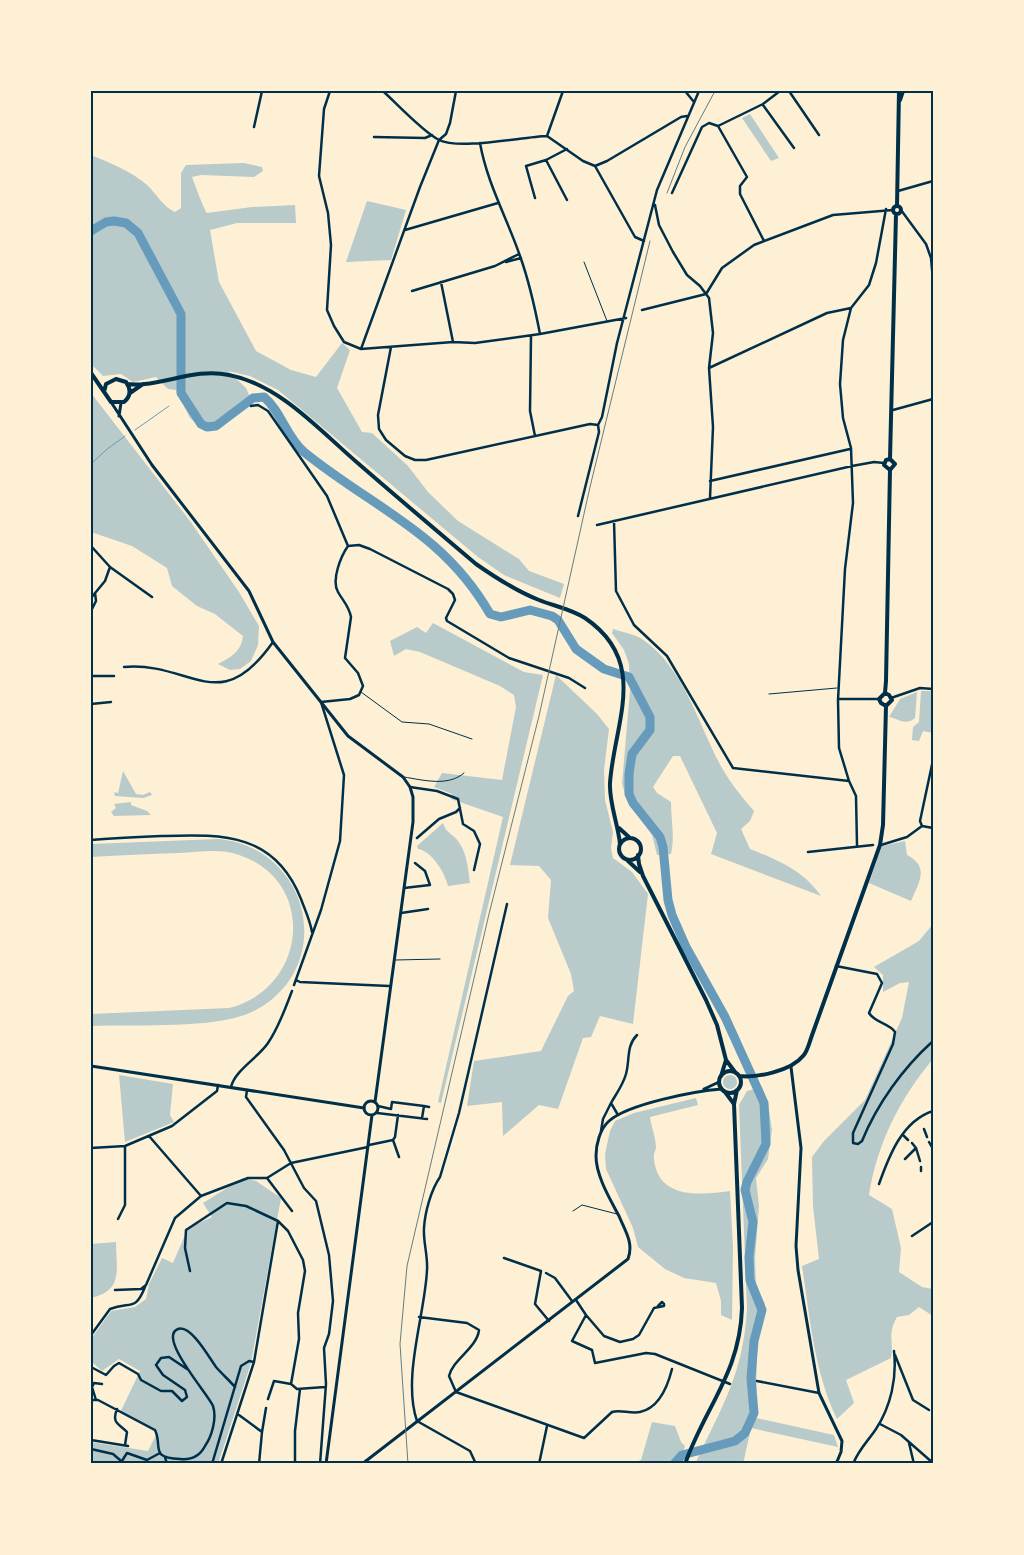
<svg xmlns="http://www.w3.org/2000/svg" width="1024" height="1555" font-family="'Public Sans',sans-serif">
<style>
.green{fill:#b9caca}
.lines{fill:none;stroke-linecap:round;stroke-linejoin:round}
.stream{stroke:#669bbc;stroke-width:1}
.river{stroke:#669bbc;stroke-width:9}
.service{stroke:#003049;stroke-width:1}
.minor{stroke:#003049;stroke-width:2.5}
.tertiary{stroke:#003049;stroke-width:3}
.secondary{stroke:#003049;stroke-width:3}
.primary{stroke:#003049;stroke-width:4}
.rail{stroke:#657d81;stroke-width:1}
.neatline{fill:none;stroke:#003049;stroke-width:2}
</style>
<rect width="100%" height="100%" fill="#fdf0d5"/>
<path class="green" d="M750,114l29,44 -8,3 -29,-43z
M91,155c19,8 40,16 56,30 9,8 16,22 28,27l6,-4v-35l5,-8 58,-2 18,4 1,4 -9,6 -53,-2 -9,2c2,5 12,33 15,36l45,-6 43,-2 1,18h-59l-27,7 9,52 37,69 35,19 25,7 26,-34 8,7 -13,38 25,44 10,1 36,33 20,26 30,29 61,38 10,12 35,13 -4,14 -56,-23 -26,-18 -200,-167 -28,-14 -22,-5 18,17 7,16 -31,21 -17,6 -15,-13 -14,-28 -8,-1 -12,-12 -23,5 -12,-8 -18,2 -12,-12v-163l2,-4z
M367,201l39,9 -15,50 -45,2z
M91,393l99,128 49,71 20,34 -1,19 -7,16 -11,8 -10,1 -12,-6c13,-7 23,-12 25,-28l-28,-22 -18,-8 -25,-20 -5,-18 -35,-22 -41,-14z
M433,623l91,49 19,3 -102,428 -3,-1 65,-285 -52,-18 1,-5 -18,-7 8,-14 60,7 14,-73 -2,-12 -14,-9 -80,-34 -14,-3 -12,7 -4,-15 27,-14 9,6z
M613,629c9,3 21,5 29,10 43,29 56,86 80,129 9,16 20,29 32,43l-4,10 -9,8 9,20c28,11 54,22 71,47l-110,-42 6,-21 -37,-77h-7l-20,31 4,6 14,9c0,18 4,35 0,52l-14,1 -5,-20 -24,-33 -6,-18 8,-94 -1,-26 -5,-14 -12,-17z
M556,675l41,39 12,15 -5,41 1,30 8,32 -2,16 2,10 19,14 16,22 -15,130 -33,-8 -9,21 -8,1 -25,71 -19,-4 -36,31 -1,-34 -35,4 7,-45 67,-10 27,-55 6,-5 -3,-17 -23,-56 3,-38 -12,-14 -29,-1z
M921,691h12v42l-10,-2 -4,10 -7,-1 1,-13 6,-5z
M917,692l-2,26c-10,8 -16,1 -26,-1l11,-18z
M123,771l13,23 7,1 7,-3 2,3 -9,3 -28,-2 -1,-4 4,1z
M131,802v3l16,6 4,4 -37,1 -3,-4 5,-4 -2,-4z
M443,823c3,10 9,10 15,18 9,12 10,27 12,42l-22,3c-3,-13 -16,-35 -30,-37l-1,-3z
M218,839c91,8 120,126 38,171 -36,20 -121,14 -165,16v-12l138,-6c78,-19 89,-127 10,-153 -19,-7 -40,-3 -60,-2 -29,1 -59,2 -88,4v-13z
M905,841l2,14c23,12 12,27 4,46l-42,-18 13,-37z
M933,924v135c-33,39 -56,85 -64,136l23,14 9,39 -2,24 23,15 11,2v27l-14,-9 -10,8 -12,2c-10,18 -3,22 -6,41l-45,22 8,23 -17,16c-23,-48 -27,-101 -35,-153l17,-7 -6,-53 -1,-49 12,-16 41,-41 37,-82 7,-36 -9,1 -17,9v-17l-9,-8 45,-26z
M723 1082a7 7 0 1 1 14 0a7 7 0 1 1-14 0Z
M119,1075l54,9 -3,31 4,7 -49,20z
M762,1087l6,17 4,26 -4,29 -12,19 3,28 -4,53 1,26 9,19 -8,35 -1,79 78,17 4,12 -87,-19 -8,36h-48c27,-58 48,-89 52,-155l-8,-204 8,-14z
M696,1098l2,7 -48,12c1,9 6,21 6,31 -1,4 -3,7 -2,11 4,41 47,36 76,32l3,55 -1,74 -11,-5v-14l-5,-18 -32,-5 -19,-9 -27,-22 -5,-19 -27,-59 -1,-15 5,-23 5,-10 19,-8z
M243,1178l13,3 25,17 -30,165 -33,101h-127v-22l57,9 9,-18 -37,-20 20,-42 -21,-12 -17,12 -11,-10v-22l20,-28 24,-4 11,-8 3,-15 13,-26 11,5 15,-35 24,-11 -9,-14z
M116,1242c0,28 8,48 -25,56v-54z
M652,1422l23,4 6,16 4,4 -6,18h-49l11,-4z"/>
<g class="lines">
<path class="stream" d="M135,430l34,-24
M91,464l15,-14 19,-14"/>
<path class="river" d="M91,231l15,-9 8,-1 12,2 12,10 43,81v79l20,31 6,3 9,-1 37,-28 11,-1c17,14 23,41 40,55 69,56 139,80 186,162l11,3 29,-7 22,6 6,4 18,29 28,20 25,8 21,40v13l-18,24 -3,20v20l4,9 27,34 3,10 5,53 4,15 14,32 39,70 39,86 2,41 -19,38 -2,8 8,32 -4,35 1,23 12,30 -8,31 -3,37 3,35 -9,20 -10,8 -53,14 -8,9"/>
<path class="service" d="M584,262l23,59
M361,692l41,30 27,2 43,15
M769,694l68,-6
M404,777c19,3 44,10 60,-4
M396,960l44,-1
M573,1211l9,-6 35,9"/>
<path class="minor" d="M330,91l-6,18 -5,67 9,37 3,32 -4,65 7,16 10,16 17,7 92,-7 22,1 65,-9 86,-16
M383,91c14,13 40,41 56,49 21,10 82,-3 108,-4l36,25 12,5 12,-5 74,-44 6,-1
M685,91l9,11
M789,91l30,44
M763,105l31,43
M254,127l8,-36
M547,136l16,-45
M374,137l51,1 7,-3
M480,143c7,40 27,75 40,113 9,25 15,52 20,78
M546,160l21,40
M595,166l40,71 9,4
M898,191l35,-10
M672,193l30,-66 7,-4 9,3
M535,198l-9,-32 20,-6 21,-11
M655,205l4,20 14,27 14,23 13,11 9,12 4,35 -4,35 4,59 -3,71
M901,210l25,34 5,14 2,23
M405,230l93,-27
M764,241l-24,-47v-8l7,-9 -29,-51 45,-22 17,-13
M506,262l15,-4
M441,282l12,60
M412,291l83,-25 24,-12
M851,308l-8,32 -3,44 3,34 8,30 2,55 -8,66 -7,131 1,48 10,33 7,15 1,49
M642,310l64,-16 16,-26 32,-23 79,-30 60,-5
M531,336l-1,75 5,25
M391,347l-13,68 1,14 7,11 19,16 10,4h11l164,-36 8,1
M361,349l59,-162 19,-47 7,-6 4,-11 6,-32
M709,368l118,-55 24,-5 18,-23 7,-22 10,-54
M251,406l7,-1 10,6 59,85 21,50
M893,410l40,-11
M710,481l140,-32
M578,516l21,-84 -1,-7 4,-8 15,-74 40,-153 42,-99
M614,521l2,70 18,34 33,31 66,112 116,13
M597,525l255,-59 22,-4 10,1
M91,546l19,21 -5,14 -14,17
M110,567l42,30
M91,611l5,-10 -1,-8
M124,667c67,-6 95,52 149,-25
M91,676h23
M891,698l29,-10 13,1
M838,699h41
M91,704l20,-2
M410,787l27,4 21,8 5,25 11,7 6,13 -6,26
M922,826l-2,-5 13,-61
M922,826l11,2
M417,838l22,-19 17,-7 4,-4
M91,840c24,-2 49,-3 73,-4 61,-2 111,-2 137,63 4,11 9,21 11,33
M881,845l26,-8 15,-11
M808,852l65,-7
M404,888l26,-3 -5,-14 -10,-8
M401,913l27,-4
M836,966l41,8 5,9 -13,30c6,10 20,10 26,19l-2,12 -40,89v10l5,1 4,-3c15,-37 41,-73 71,-100
M296,980l4,2 89,4
M294,985l27,-75 19,-69 4,-66 -23,-73 29,-3 9,-4 4,-9 -5,-13 -13,-15 6,-41c-2,-11 -8,-16 -13,-25 -7,-12 3,-36 10,-46l11,-1 11,4 78,40 5,5 2,6 -9,18 1,3 62,37 60,20 16,10
M231,1087c4,-17 27,-29 37,-44 11,-16 17,-34 24,-52
M247,1090l-1,7 38,53 20,38 12,13 13,54 4,46 -4,33 -5,14 2,36 -6,80
M611,1103c5,-9 12,-18 15,-29 4,-14 0,-28 11,-39
M378,1106l13,3 1,-7 32,4 -2,12
M424,1106l5,1
M377,1113l50,6
M924,1129l3,8
M601,1131l2,-12 8,-16 7,12
M903,1135l5,5
M149,1136l52,60
M393,1140l6,17
M929,1142l4,7
M912,1143l4,5 4,13
M369,1145l24,-5 2,-3 3,-22
M91,1148l34,-2 47,-20 45,-35 1,-6
M905,1159l11,-11
M921,1171v-4
M267,1178l25,33
M879,1184c10,-28 23,-63 54,-73
M118,1219l7,-14v-59
M912,1236l21,-14
M504,1258l37,13 -6,33 14,17
M190,1271l-5,-23 1,-18 41,-27 19,3 32,15 10,10 15,29 2,11 -7,42 1,26 -8,45 6,5 28,-2
M546,1273l9,5 17,23
M115,1290l26,-1 5,-4 29,-67 26,-22 47,-18h19l24,-15 77,-16
M576,1300l10,15 -14,26 20,9 3,13 51,-10 9,1 75,30
M586,1315l18,21 16,6 13,-3 6,-4 15,-27 10,-2v-2l-2,-2 -4,4
M419,1317l48,6 12,7c-2,18 -26,29 -30,46l7,16 128,46 28,-26c8,-3 18,2 28,0 19,-4 28,-27 32,-43
M91,1335l19,-26c21,-8 25,3 35,-22
M895,1355l18,45 16,10
M91,1367l15,8 8,-9 5,-3 19,11 3,6 20,11h11l10,10 5,-4 -2,-7 -22,-15 -7,-10 5,-7 8,-1 18,12
M757,1381l62,12
M268,1399l6,-18 17,3
M91,1400h7l57,30c8,17 -6,28 25,29 11,1 20,-3 25,-13 7,-10 12,-28 8,-40 -5,-12 -56,-69 -35,-77 13,-5 32,30 38,38 6,7 13,13 19,20
M96,1400l-4,-13 2,-4 8,1
M117,1409c-6,15 3,15 10,23l-2,13
M239,1415l23,17
M880,1424l21,11 32,28
M91,1440l37,6
M909,1443l5,21
M91,1449l22,5 7,6
M165,1457l2,7
M120,1464l7,-11 20,7 13,-7
M212,1464l29,-98 8,-5 5,1
M221,1464l33,-102 24,-141
M259,1464l3,-32 4,-24
M295,1464v-33l5,-42
M476,1464l-6,-13 -53,-30c-15,-44 8,-106 10,-151 1,-14 -4,-29 -3,-42 1,-16 7,-38 16,-51l19,-64 48,-209
M539,1464l8,-38
M853,1464c6,-15 15,-23 23,-35 15,-23 21,-51 18,-78"/>
<path class="tertiary" d="M91,1066l273,42
M791,1067l10,81 -5,98 2,24 21,123 23,48 -1,11 -5,12
M704,1089l15,-7
M362,1464l266,-205c6,-16 -3,-28 -9,-43 -9,-17 -23,-40 -23,-60 0,-12 4,-27 13,-35 19,-17 86,-30 113,-32"/>
<path class="secondary" d="M111,402l41,63 97,126 24,51 75,94 55,41 7,10 3,10v25l-38,280
M119,416l2,-13
M364 1108a7 7 0 1 1 14 0a7 7 0 1 1-14 0Z
M326,1464l46,-349"/>
<path class="primary" d="M900,100l3,-9
M897,206l2,-115
M893 210a4 4 0 1 1 8 0a4 4 0 1 1-8 0Z
M91,373l20,29h13c7,-6 7,-13 2,-20l-10,-3 -10,5 -2,8
M127,384c33,4 66,-17 102,-9 52,10 92,57 131,90 38,33 77,66 116,99 20,14 40,27 63,36 15,6 32,9 46,18 65,44 29,105 25,165 -1,20 8,41 10,61
M130,393l13,-9
M890,459l6,-245
M885,693l4,2 3,5 -6,6 -5,-3 -2,-4 6,-6 1,-12 4,-211 5,-6 -5,-5 -4,1 -2,5 6,5
M619,828l11,10
M619 849a11 11 0 1 1 22 0a11 11 0 1 1-22 0Z
M638,855l1,9 4,12 63,124 11,25 9,35 -5,16
M627,860l13,12
M726,1060l9,12
M719 1082a11 11 0 1 1 22 0a11 11 0 1 1-22 0Z
M739,1076c18,2 52,-5 64,-20 4,-4 6,-12 8,-18l69,-193 3,-20 3,-119
M725,1092l9,12
M685,1464c20,-57 55,-91 57,-156l-8,-204 3,-14"/>
<path class="rail" d="M667,193l18,-46 30,-56
M408,1464l-8,-120 7,-78 82,-352 50,-198 51,-229 60,-246"/>
</g>
<rect width="1024" height="1555" fill="none" stroke="#fdf0d5" stroke-width="185"/>
<rect x="92" y="92" width="840" height="1370" class="neatline"/>
</svg>
